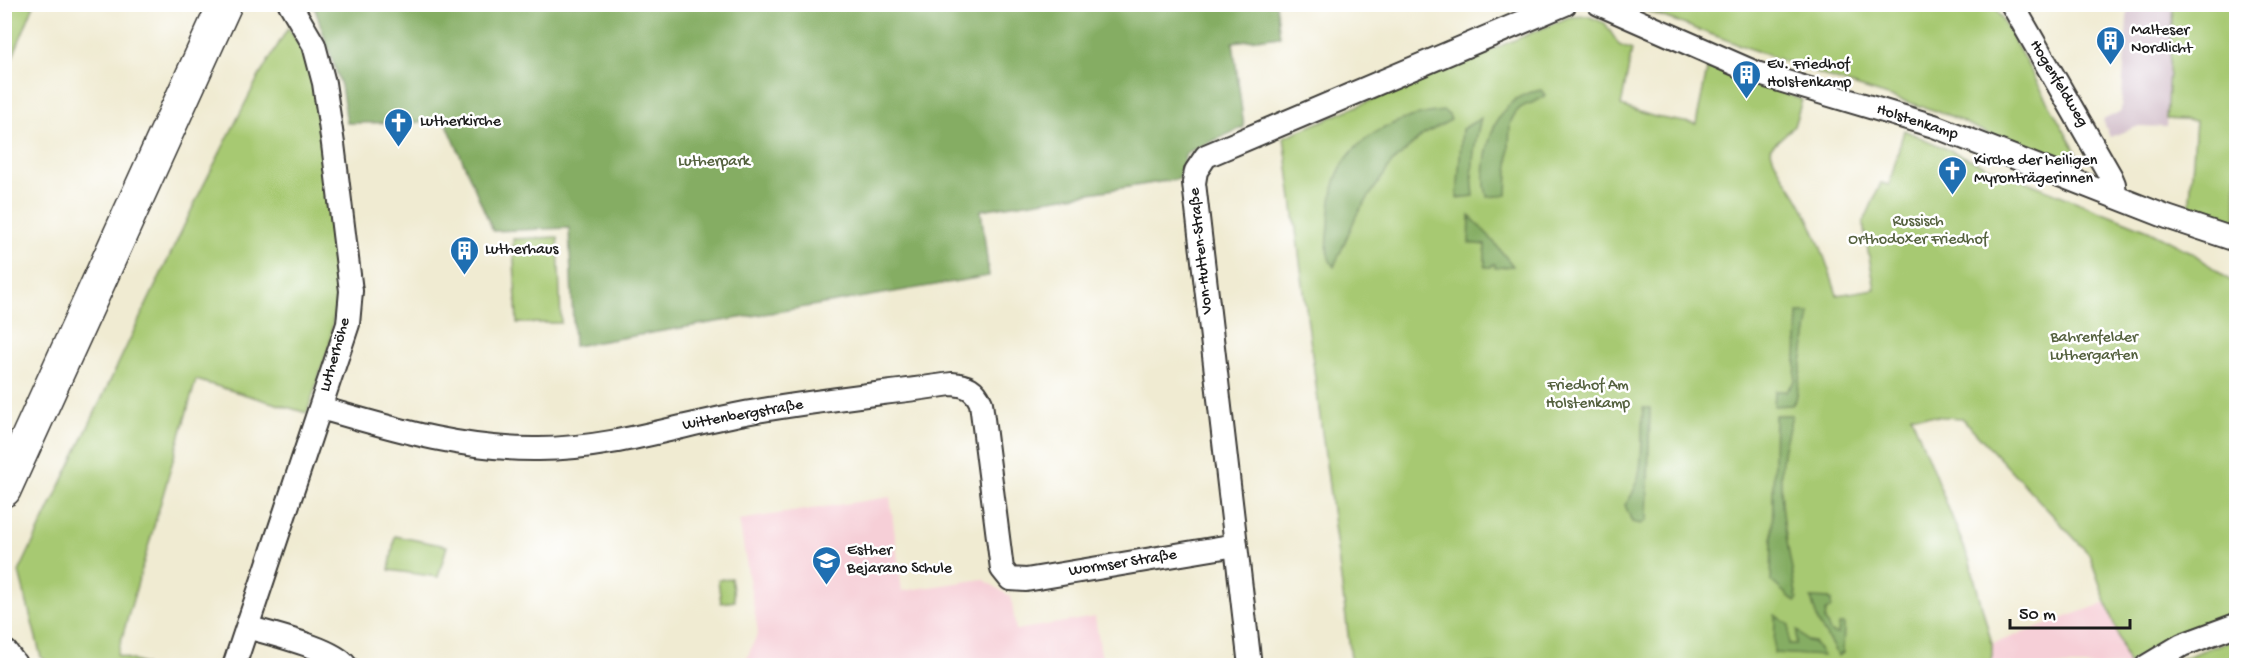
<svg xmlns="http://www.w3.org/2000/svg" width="2241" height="670" font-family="'Gochi Hand',sans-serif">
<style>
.built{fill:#f6cfd7}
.industrial{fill:#d1bdc9}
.green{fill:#a7c972;stroke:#627247;stroke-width:1.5}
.forest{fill:#85ad64;stroke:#506440;stroke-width:1.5}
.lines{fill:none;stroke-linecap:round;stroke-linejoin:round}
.minor-casing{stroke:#3c3b37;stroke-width:26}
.major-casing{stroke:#3c3b37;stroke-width:32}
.highway-casing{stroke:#3c3b37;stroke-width:36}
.minor{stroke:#fff;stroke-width:22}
.major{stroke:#fff;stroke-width:28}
.highway{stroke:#fff;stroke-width:33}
.labels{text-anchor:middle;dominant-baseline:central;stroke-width:5;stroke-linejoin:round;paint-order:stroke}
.poi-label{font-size:16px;fill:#1c1c1c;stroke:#fff;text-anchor:start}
.street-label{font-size:16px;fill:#1c1c1c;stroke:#fff}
.park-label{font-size:16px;fill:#54613e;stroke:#fff}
</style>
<rect width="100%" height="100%" fill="#fff"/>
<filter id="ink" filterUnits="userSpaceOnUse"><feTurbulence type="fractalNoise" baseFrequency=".0167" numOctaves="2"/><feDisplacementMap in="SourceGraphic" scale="12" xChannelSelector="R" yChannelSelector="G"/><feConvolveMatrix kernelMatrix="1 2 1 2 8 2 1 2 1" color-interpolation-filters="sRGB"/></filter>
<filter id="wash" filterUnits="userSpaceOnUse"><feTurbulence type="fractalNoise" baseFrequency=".008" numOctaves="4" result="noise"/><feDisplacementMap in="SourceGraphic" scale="24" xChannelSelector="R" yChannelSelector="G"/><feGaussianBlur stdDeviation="1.35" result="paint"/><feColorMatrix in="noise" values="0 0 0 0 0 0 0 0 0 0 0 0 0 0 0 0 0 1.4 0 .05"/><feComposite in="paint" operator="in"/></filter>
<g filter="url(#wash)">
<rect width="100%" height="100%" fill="#f0ebd2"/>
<path class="built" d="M890,497l12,94 81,-12 28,18 5,33 79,-13 8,48h-359l14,-33 -19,-112z
M2105,603l23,61 -2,2h-134v-22z"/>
<path class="industrial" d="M2128,5h45l-7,122 -27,-1 -29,11 -7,-17 18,-9z"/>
<path class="green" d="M5,4l29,1 -29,71 -1,-71z
M1631,5h363l86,154 -8,14 -126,-59 -116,-36z
M2173,5h63v220l-47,-13 7,-91 -30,-2z
M1588,16l17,7 14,22 13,5 -11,56 34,11 41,7 12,-59 94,35 -8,26 -24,22c7,24 20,35 31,56 16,29 26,60 36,91l38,-6 -12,-65 18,-41 8,2 15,-55 70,31 174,69 46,24 42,31v333l-98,39 -10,7 -39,-110 -127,-136 -51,-3 59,147 22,82v21h-640l-68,-528 285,-120z
M288,28l15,21 9,29 17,105 10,96 -9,64 -23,70 -111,-33 -79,275 29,10h-94l-11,-8 -22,-85 182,-382 57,-112z
M558,237l3,86h-44l-4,-84z
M395,536l52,10 -9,31 -49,-7z
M731,578l4,23 -14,2 -3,-23z
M2236,638v27h-72z"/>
<path class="forest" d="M1276,4l4,32 -47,6 11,85 -58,26 -7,26 -198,31 8,66 -415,70 -5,-118 -76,3 -47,-109 -99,1 -6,-37 -26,-77 -4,-4z
M1541,90l4,5c-11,13 -26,3 -35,29l-3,71 -20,2c-7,-28 1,-74 24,-94 8,-8 19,-11 30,-13z
M1444,111l5,4 2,5 -28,15 -31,28 -35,51 -23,53c-10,-11 -6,-28 -5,-41 1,-17 2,-34 8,-50 16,-41 67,-62 107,-65z
M1481,118c-7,27 -11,50 -7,78l-17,2 5,-69z
M1470,216l19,20 24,30 -18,2v-4h-2l-2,3h-6v-22l-16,-2z
M1798,313h12l-14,87 -4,5 -18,1 1,-15h12l8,-10z
M1643,408h7l-3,112 -6,4 -9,-2 -7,-17c22,-27 15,-64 18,-97z
M1775,415h17c-5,21 -12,43 -11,65 0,40 10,80 16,120l-2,2 -24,-21z
M1811,598l20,1v9l-5,3 -1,10 6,12 7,1 1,-10h5l-1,29 -5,3 -20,-34z
M1775,615l14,10v19h7l1,-14 10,11 7,1 9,14 -49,-3z"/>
</g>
<g filter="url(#ink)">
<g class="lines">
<defs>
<path id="minor" d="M1599,4l157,69 178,53 233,91 69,23
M2012,4l99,173 3,7 1,13
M321,408c73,21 141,42 218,41 68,0 135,-22 201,-35 70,-13 141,-20 212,-30 15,1 23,5 29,19l21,166 8,10 16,1 210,-35
M247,627c23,7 86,21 99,39
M234,666l114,-342 3,-33 -18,-147 -9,-61 -10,-38 -24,-41
M1250,666l-56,-483 2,-12 10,-15 359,-152
M2147,666l35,-21 54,-20"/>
<path id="major" d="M4,654l9,12"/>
<path id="highway" d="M4,490l221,-486"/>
</defs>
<use href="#minor" class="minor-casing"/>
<use href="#major" class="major-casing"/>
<use href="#highway" class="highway-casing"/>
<use href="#minor" class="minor"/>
<use href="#major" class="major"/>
<use href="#highway" class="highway"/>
</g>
</g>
<defs>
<symbol id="building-pin" viewBox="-11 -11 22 30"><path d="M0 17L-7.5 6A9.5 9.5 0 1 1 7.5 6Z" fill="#1f6fb2" stroke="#fff"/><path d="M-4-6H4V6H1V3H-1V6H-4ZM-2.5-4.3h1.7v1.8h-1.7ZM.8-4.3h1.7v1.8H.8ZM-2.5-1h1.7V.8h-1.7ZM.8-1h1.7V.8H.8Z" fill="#fff"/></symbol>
<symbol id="church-pin" viewBox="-11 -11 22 30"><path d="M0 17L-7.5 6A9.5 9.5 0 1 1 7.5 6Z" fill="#1f6fb2" stroke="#fff"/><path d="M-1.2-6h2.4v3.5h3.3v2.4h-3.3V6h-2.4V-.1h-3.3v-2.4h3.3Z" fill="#fff"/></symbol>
<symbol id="school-pin" viewBox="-11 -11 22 30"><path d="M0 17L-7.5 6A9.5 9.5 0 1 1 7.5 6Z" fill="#1f6fb2" stroke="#fff"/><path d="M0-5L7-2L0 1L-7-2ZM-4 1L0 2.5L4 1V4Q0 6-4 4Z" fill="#fff"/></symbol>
</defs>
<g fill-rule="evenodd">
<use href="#building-pin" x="2094" y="24" width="33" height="45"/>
<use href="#building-pin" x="1730" y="58" width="33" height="45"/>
<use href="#church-pin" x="382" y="106" width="33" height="45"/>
<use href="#church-pin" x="1936" y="154" width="33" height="45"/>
<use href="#building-pin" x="448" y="234" width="33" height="45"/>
<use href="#school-pin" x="810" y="544" width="33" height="45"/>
</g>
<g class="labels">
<g class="poi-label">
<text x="2131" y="31">Malteser<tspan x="2131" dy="18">Nordlicht</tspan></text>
<text x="1767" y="65">Ev. Friedhof<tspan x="1767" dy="18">Holstenkamp</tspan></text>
<text x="420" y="122">Lutherkirche</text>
<text x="1974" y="161">Kirche der heiligen<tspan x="1974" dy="18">Myronträgerinnen</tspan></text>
<text x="485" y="250">Lutherhaus</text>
<text x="847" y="551">Esther<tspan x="847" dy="18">Bejarano Schule</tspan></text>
</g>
<g class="street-label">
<text transform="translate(2058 84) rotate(59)">Hogenfeldweg</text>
<text transform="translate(1917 123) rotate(18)">Holstenkamp</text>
<text transform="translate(1202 251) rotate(-96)">Von-Hutten-Straße</text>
<text transform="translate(336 355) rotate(-74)">Lutherhöhe</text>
<text transform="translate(743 416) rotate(-10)">Wittenbergstraße</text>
<text transform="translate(1123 564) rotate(-9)">Wormser Straße</text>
</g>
<g class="park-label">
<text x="714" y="162">Lutherpark</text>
<text x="1918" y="222">Russisch<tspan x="1918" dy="18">Orthodoxer Friedhof</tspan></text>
<text x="2094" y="338">Bahrenfelder<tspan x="2094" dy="18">Luthergarten</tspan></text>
<text x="1588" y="386">Friedhof Am<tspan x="1588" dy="18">Holstenkamp</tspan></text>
</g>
</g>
<rect width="2241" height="670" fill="none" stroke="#fff" stroke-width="24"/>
<path d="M2010 619v9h120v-9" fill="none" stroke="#1c1c1c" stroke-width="3"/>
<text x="2019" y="619" font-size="18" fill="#1c1c1c" stroke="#ffffff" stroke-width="4.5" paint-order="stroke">50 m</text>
</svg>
